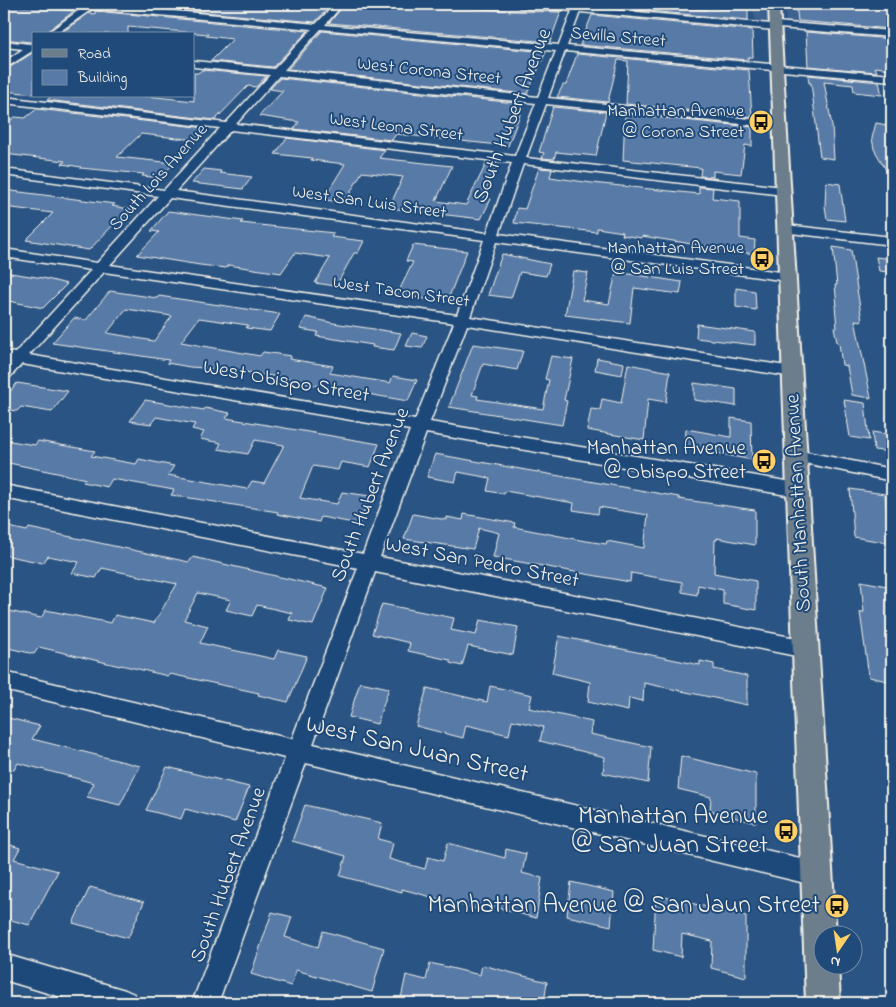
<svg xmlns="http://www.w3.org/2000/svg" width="896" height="1007" font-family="'Indie Flower',sans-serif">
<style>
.built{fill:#3c6290}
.building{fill:#587aa6;stroke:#f4f1e8;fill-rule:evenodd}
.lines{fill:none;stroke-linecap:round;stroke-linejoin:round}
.minor-casing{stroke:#f4f1e8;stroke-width:3}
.major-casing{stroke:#f4f1e8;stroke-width:4}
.minor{fill:#1f4a7a;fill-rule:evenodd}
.major{fill:#6c7d8b;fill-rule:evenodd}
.labels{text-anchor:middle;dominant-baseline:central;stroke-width:4;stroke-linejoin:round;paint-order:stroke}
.far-street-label{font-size:18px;fill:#f4f1e8;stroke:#1f4a7a}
.far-poi-label{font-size:18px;fill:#f4f1e8;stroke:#1f4a7a;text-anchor:end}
.street-label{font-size:21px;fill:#f4f1e8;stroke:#1f4a7a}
.poi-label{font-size:21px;fill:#f4f1e8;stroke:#1f4a7a;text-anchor:end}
.near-street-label{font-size:25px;fill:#f4f1e8;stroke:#1f4a7a}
.near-poi-label{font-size:25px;fill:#f4f1e8;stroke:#1f4a7a;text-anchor:end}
</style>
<rect width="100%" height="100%" fill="#2a5483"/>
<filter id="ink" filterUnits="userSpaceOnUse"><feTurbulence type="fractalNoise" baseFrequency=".02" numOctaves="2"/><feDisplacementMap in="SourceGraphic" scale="10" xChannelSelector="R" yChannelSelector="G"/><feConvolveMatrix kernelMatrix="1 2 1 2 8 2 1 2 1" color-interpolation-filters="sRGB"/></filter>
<g filter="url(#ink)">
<path class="built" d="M752,4h18v20l-14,-1z
M785,4h68l2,8 -24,-2 2,18 -45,-5 -2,-1z"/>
<path class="building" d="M115,4h217l-17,18z
M363,4h62l87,7 49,1 -11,30 -221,-19 15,-18 16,1z
M595,4h74l-1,3 38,3v-3l23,2 6,-1v-2l13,1v13l-154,-14z
M796,4h83l13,2v23l-94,-8z
M4,5l23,1 47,5 -30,23h-10v6l-4,2 -26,-3z
M95,11l213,20 -35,36 -62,-6 22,-22 -27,-3 2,-2 -80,-7v7h-68l29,-21 6,1z
M592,15l160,15 1,27h-5v3l-168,-15z
M322,31l224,21 -19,42 -239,-25z
M806,32l86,7v30l-17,-2 2,5 -69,-6z
M34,52v42l-30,-3v-20z
M577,54l172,16 3,47 -126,-13 2,-43 -10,-1 -10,42 -51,-5 6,-12h3z
M202,70l64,6 -10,11 -8,-1 -33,34 -168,-20 5,-4h94l48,5v-28h4z
M808,75l71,7 3,13 -28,-3 -1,-7 -29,-3 8,44 2,33 -14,-2 -9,-74h-2z
M280,78l244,26 -16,42 -112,-12 -4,6 -98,-11 5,-7 -40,-6 24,-25 -13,-2z
M553,107l53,5 -10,44 -40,-4 -2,7 -12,-1 2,-5 -5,-1z
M37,109l169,19 -11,12 -54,-6 -24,23 57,6 -14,15 -18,-2 2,-2 -64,-6 1,-1 -19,-3 3,-3 -61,-7v-29l11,-8 10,1z
M625,114l127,13v19l-7,-1 -4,29 -28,-3v6l-13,-1 1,-8 -78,-8z
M876,123l16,3v54l-18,-31 -2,-11z
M287,138l98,12 -6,8 73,8 -16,35 30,4 21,-43 10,1 -13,35 7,1 -10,20 -92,-11 14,-31 -41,-5 -17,30 -22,-2 22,-36 -34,-4 1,-2 -37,-4z
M539,168l13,1 -2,8 42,6 107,11v-7l14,1 -1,10 28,3v37l15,2 -1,14 -112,-18v2l-20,-3 1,-3 -26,-4v4l-83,-9 3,-15 8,1z
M204,169l17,2 -1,2 32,4 -9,12 -51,-6z
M826,182l14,2 5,37 -18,-2 -2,-13z
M4,190l111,14 -3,2 23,4 -10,11 -7,-1 -29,30 -63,-10 27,-27 -49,-6z
M168,211l75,10 -2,2 93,10 -3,4 33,4 -6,12h-4l-18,33 -21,-3 15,-25 -35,-5 -14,20 -53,-8 -2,3 -26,-3 -63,-10 22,-23 -8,-1z
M413,245l54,6 -20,51 -50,-7 16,-33 -7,-1z
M833,247l18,3 11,71 -7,-1 16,78 -19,-3 -5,-29 -5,-1 -3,-22 -2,-1 -3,-15 3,1 -2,-23 2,1 -2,-21h2z
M502,254l48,10 -4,12 -26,-4 -9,26 -23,-3z
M876,257l16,2v13l-13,-1z
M573,271l15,2 -6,27 27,4 7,-32 66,10 -2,12 -46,-6 -4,35 -65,-8z
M4,272l39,6 24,6 -24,24 -39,-8z
M736,288l19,3 1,19 -20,-3z
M110,291l47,7 2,-2 121,18 -10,17 -24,-3 2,-3 -49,-7 -18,24 79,14 3,-4 28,4 -2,3 44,7 -3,7 60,10 3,-7 24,4 -9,21 -105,-18 2,-2 -73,-11 -42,-3 -23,-4 2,-3 -117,-17 22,-25 12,2zM126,309l46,7 -18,25 -47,-8z
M306,317l27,6 68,10 -7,17 -22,-3 1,-2 -57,-9 2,-4 -18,-3z
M697,324l58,8v13l-59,-7z
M412,333l15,3 -5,12 -16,-2z
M473,344l50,7 -6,19 -34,-6 -11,31 6,1 -1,3 66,10 6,-29 -4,-1 6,-23 22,3 -9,41 3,1 -5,24 -113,-18z
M597,358l27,5 -2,12 -27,-5z
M628,364l42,8 -4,30 -18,-3 -4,41 -57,-10 4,-21 9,1 2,-11 19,4z
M17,383l51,8 -16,21 -31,-5 -4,4 -13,-2v-10z
M694,383l42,6v17l-42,-6z
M145,400l59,10 1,-2 25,5 -4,5 153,26 -9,23 -29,-5 -3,8 -25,-4 -13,32 37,6 5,-12 28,4 -11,28 -38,-7 -2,5 -42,-8 1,-2 -107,-17 3,-5 -62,-11 -5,8 -24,-5 3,-3 -82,-17v-22l31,5 3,-4 57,10 -4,5 45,8 3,-5 35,7 -6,9 79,14 5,-8 12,2 20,-38 -29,-5 -7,14 -30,-5 3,-6 -21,-4 4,-7 -12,-3 3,-5 -39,-7 -5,7 -21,-3z
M844,400l21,3 4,37 -19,-3z
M731,418l20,3 1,39 -67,-13 1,-18 45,8z
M872,432l20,3v17l-18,-2z
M435,454l244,43v2l76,11v35l-38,-7v2h-2l-1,33 42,8v29l-33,-6v-14l-25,-5 -1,10 -15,-3v-10l-51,-9 -1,9 -137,-25 6,-24 -20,-5 -6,21 -69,-10 9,-25 34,6v-3l16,3 1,-6 51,9 -1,4 66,13 26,4 1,-3 37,7 4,-33 -49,-8 -1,7 -25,-4 1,-7 -69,-12 -1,3 -17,-3 3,-13 -32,-6 -3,10 -28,-5z
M850,489l35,5 4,49 -35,-6z
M4,526l23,5 2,-3 160,34 4,-5 135,31 -15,37 -24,-5 3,-7 -35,-8 -5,11 -26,-6 5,-10 -33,-7 -14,27 24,6 -8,17 74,16 4,-9 29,6 -19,46 -30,-7 1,-2 -89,-19 -2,2 -47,-11 -1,1 -81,-19 -5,7 -30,-7v-37l37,8 5,-8 65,13 4,-8 39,8 23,-39 -75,-16 -6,10 -24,-5 7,-11 -31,-6 -5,7 -39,-8z
M861,581l31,6v95l-23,-5 -9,-65h4z
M382,604l72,14 -3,12 25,5 4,-15 38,7 -5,28 -45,-9 -6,20 -12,-3v-3l-42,-9 2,-8 -38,-9z
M559,636l141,29v-4l14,3v5l33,7v29l-103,-22 -1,18 -14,-3 -1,13 -40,-9 2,-20 -38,-9z
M360,682l29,6 -12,36 -28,-7z
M490,686l42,9 -3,13 63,14 -2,12 61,13 -3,36 -45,-10 2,-16 -65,-16 3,-14 -31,-7 -3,15 -43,-10 -3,13 -47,-12 11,-38 60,14z
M9,718l31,8 -8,13 108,27 -20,39 -33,-8 7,-14 -76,-20 -4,7 -10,-2v-42z
M681,756l75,18v49l-46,-12 1,-14 -33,-8z
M167,767l82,20 -14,35 -50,-13 -4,10 -35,-9z
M305,805l77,18 -4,16 15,4 -4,16 36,10 3,-12 15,4 5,-18 57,15 1,-9 20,5 -4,19 20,5 -6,40 -52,-14 -1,7 -81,-22v3l-62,-16 6,-20 -54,-15z
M4,843l16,5 -6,11 44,12 -29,54 -25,-7z
M571,882l43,10 -3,34 -44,-10z
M90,887l54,15 -16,36 -55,-15z
M656,895l90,21v61l-35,-9 1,-27 -30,-7 -1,23 -28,-7z
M272,912l20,5 -7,20 33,10 5,-16 61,17 -12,44 -76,-22 -5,16 -40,-12z
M430,963l50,12 2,-10 65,17 -3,21h-144l6,-28 20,5z"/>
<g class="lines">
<defs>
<path id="minor" d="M63,4h34l219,20 19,-20h8l-18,21 234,20 13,-34 -53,-4 -4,-3 59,2 1,-2h8l-1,3 189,17 4,-2 117,9v6l-113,-9 -4,2 -195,-18 -13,34 325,29v6l-327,-30 -17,47 232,24 5,3 -5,3 -234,-24 -20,54 257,29 6,4 -6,4 -260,-31 -24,70 289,39 7,4 -7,4 -292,-39 -26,75 323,50 5,1 3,4 -3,4 -5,1 -326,-52 -37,97 368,61 6,2 3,5 -3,5 -6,2 -372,-64 -46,124 426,83 7,3 3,6 -3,6 -7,3 -431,-86 -62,172 504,118 9,3 3,9 -3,9 -9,3 -511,-123 -88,240h-26l93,-245 -281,-68v-18l288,67 66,-171 -354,-70v-13l359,69 47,-124 -388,-66 -13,14 -5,1v-14l3,-4h-3v-10l11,2 76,-83 -87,-13v-8l93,14 61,-67 -154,-21v-6l160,21 56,-62 -216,-25v-6l222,26 44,-48 -76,-8v-6l80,8 38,-40 -220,-20 -36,25h-10l36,-26 -15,-1zM321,29l235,22 -18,46 -254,-27zM279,76l257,27 -21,53 -279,-32zM231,130l281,33 -25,70 -311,-42zM170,198l314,42 -27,75 -347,-50zM104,272l350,51 -39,97 -386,-65z
M4,41l26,3 4,-2v8l-30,19v-7l19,-13 -19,-2z
M786,225l106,12v8l-110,-13 -2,-3 2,-3z
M796,450l96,19v12l-102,-21 -2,-4 2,-4z
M4,954l121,36 9,4 4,9h-57l-77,-23z"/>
<path id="major" d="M769,4h10l57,930h-12v30h14l2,39h-34z"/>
</defs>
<use href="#minor" class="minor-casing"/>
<use href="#major" class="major-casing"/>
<use href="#minor" class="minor"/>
<use href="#major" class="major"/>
</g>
</g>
<defs>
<symbol id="bus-disc" viewBox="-11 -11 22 22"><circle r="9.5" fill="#ffd166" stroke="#1f4a7a"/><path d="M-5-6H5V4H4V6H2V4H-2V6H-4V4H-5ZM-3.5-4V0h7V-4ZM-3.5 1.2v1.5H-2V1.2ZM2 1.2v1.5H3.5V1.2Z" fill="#111"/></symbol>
</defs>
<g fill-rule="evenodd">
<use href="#bus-disc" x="747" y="108" width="28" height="28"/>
<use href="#bus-disc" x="748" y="245" width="28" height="28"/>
<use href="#bus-disc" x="750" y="447" width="28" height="28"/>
<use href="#bus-disc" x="772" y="817" width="28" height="28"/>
<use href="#bus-disc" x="823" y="892" width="28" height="28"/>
</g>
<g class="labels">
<g class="far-street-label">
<text transform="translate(618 38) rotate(5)">Sevilla Street</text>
<text transform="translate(429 72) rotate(6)">West Corona Street</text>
<text transform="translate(396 128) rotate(7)">West Leona Street</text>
<text transform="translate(159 178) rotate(-48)">South Lois Avenue</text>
<text transform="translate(369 203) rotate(8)">West San Luis Street</text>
<text transform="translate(401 293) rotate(8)">West Tacon Street</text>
</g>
<g class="far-poi-label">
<text x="744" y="112">Manhattan Avenue<tspan x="744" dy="21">@ Corona Street</tspan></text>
<text x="744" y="249">Manhattan Avenue<tspan x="744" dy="21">@ San Luis Street</tspan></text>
</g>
<g class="street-label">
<text transform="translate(513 116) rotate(-69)">South Hubert Avenue</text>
<text transform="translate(286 382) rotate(10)">West Obispo Street</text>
<text transform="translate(371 495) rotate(-69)">South Hubert Avenue</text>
<text transform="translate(799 503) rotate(-93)">South Manhattan Avenue</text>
<text transform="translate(482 563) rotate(11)">West San Pedro Street</text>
<text transform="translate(229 875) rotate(-70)">South Hubert Avenue</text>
</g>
<g class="poi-label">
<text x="746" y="449">Manhattan Avenue<tspan x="746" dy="24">@ Obispo Street</tspan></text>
</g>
<g class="near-street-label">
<text transform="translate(417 750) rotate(13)">West San Juan Street</text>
</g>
<g class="near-poi-label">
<text x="768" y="817">Manhattan Avenue<tspan x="768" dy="29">@ San Juan Street</tspan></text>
<text x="820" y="906">Manhattan Avenue @ San Jaun Street</text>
</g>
</g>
<rect width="896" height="1007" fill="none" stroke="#1f4a7a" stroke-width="20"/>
<rect x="10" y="10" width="876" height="987" fill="none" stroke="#f4f1e8" stroke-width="2" filter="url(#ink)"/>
<rect x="32" y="32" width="162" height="65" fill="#1f4a7a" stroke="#748da6"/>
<rect x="42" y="49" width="25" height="8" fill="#6c7d8b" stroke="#748da6"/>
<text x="78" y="58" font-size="15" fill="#f4f1e8">Road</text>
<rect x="42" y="70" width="25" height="15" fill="#587aa6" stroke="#748da6"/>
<text x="78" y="82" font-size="15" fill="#f4f1e8">Building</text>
<g transform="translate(838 950) rotate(193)"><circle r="24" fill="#1f4a7a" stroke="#748da6"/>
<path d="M0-4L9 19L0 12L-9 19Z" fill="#ffd166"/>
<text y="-8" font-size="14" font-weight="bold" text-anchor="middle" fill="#f4f1e8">N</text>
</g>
</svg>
